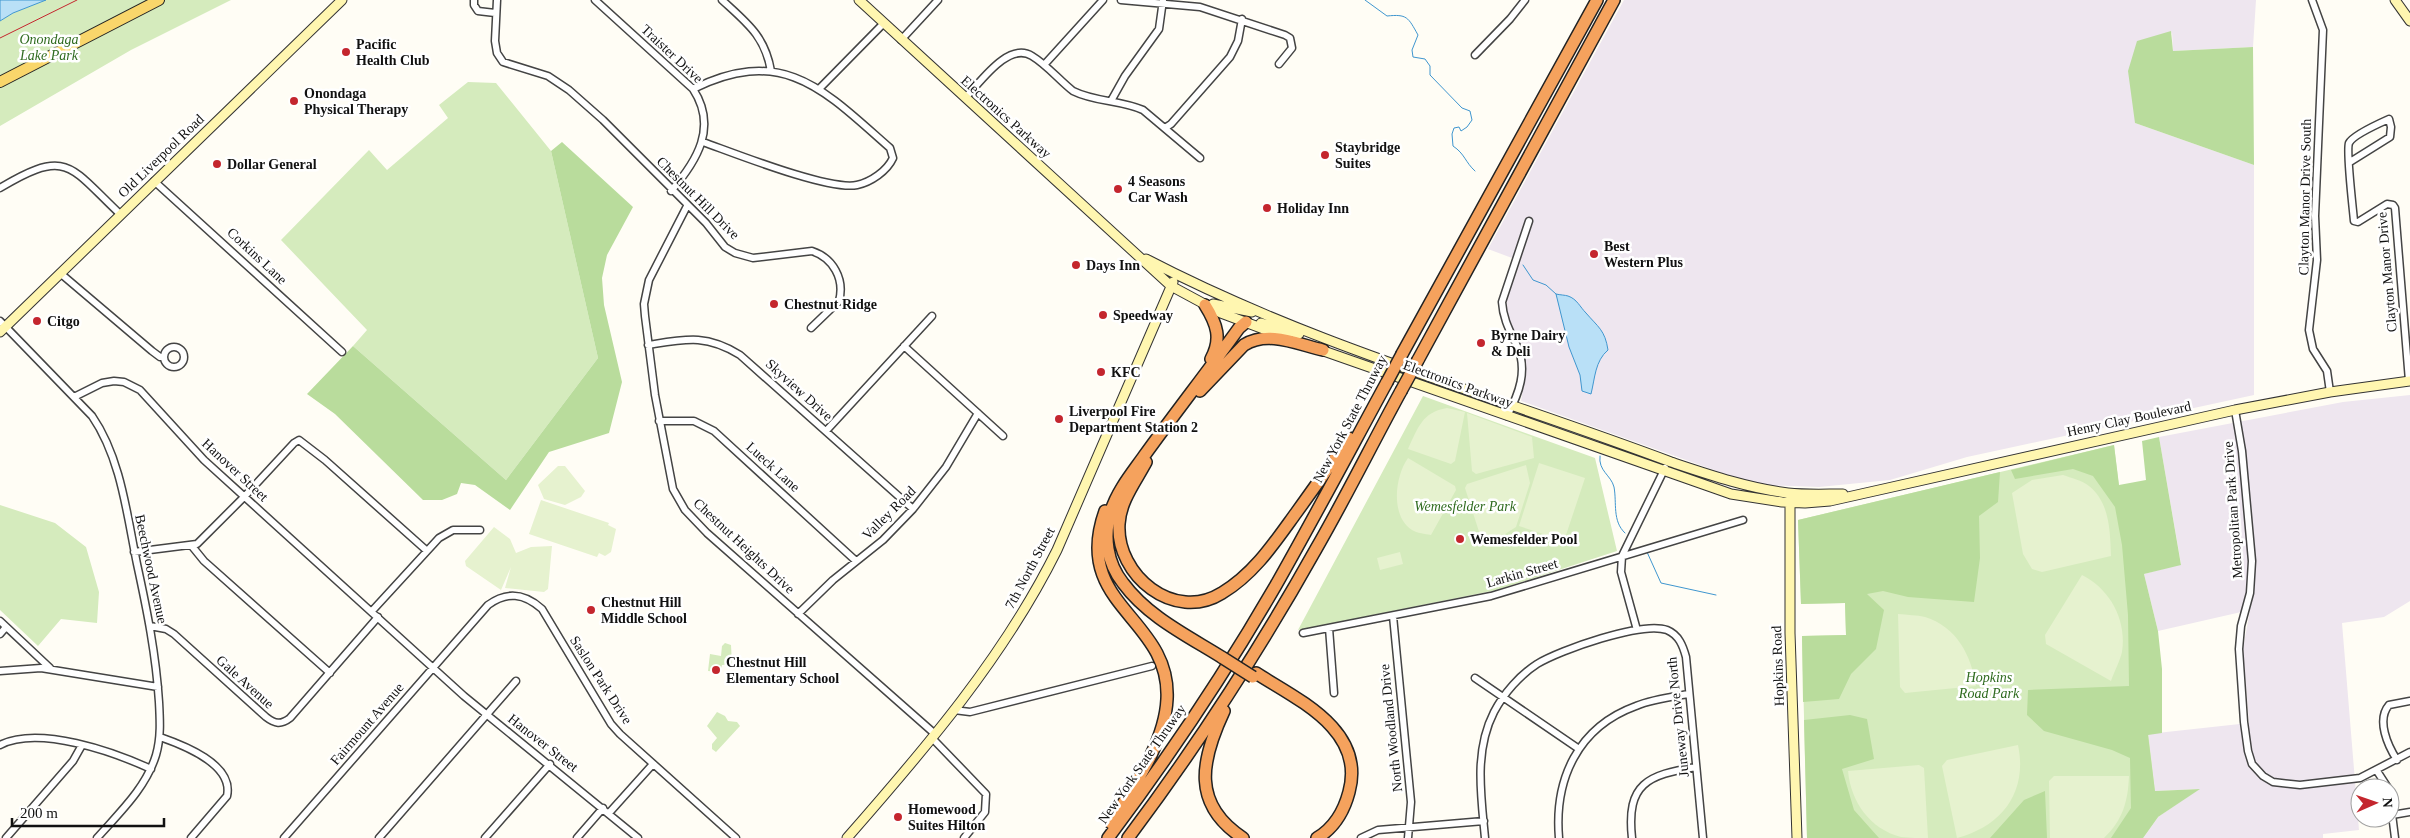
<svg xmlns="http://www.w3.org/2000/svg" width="2410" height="838" font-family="'Times New Roman',serif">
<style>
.industrial{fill:#eee6ef}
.green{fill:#d5ebbd}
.forest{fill:#b9dc9c}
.pitch{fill:#e6f2cf}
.water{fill:#b9e0f7;stroke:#3f96cf}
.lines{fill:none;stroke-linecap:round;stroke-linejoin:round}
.stream{stroke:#3f96cf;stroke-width:1}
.street-casing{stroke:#444;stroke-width:9}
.secondary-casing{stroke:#333;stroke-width:11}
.primary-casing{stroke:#222;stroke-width:12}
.highway-casing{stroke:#222;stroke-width:14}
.street{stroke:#fff;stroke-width:6}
.secondary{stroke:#fff6b0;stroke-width:9}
.primary{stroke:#f9d66b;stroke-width:10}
.highway{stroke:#f5a25d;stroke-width:11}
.rail{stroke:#c4262e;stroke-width:1}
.highway-bridge-casing{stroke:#222;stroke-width:14;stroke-linecap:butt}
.highway-bridge{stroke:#f5a25d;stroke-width:11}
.poi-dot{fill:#c4262e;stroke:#fff;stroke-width:2}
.labels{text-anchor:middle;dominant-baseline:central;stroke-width:5;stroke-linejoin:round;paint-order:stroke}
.park-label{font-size:14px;font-style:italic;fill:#2f6b1f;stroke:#fff}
.poi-label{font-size:14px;font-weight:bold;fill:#111;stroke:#fff;text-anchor:start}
.street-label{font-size:14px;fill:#111;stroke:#fff}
</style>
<rect width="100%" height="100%" fill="#fffdf5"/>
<path class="industrial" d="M1624,0h632l-3,47 -80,4 -1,-19 -37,91 119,42v230l-287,62 -77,23 -71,7 -58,-2 -33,-10 -207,-74 4,-24v-15l-18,-46 -1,-15 14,-40 -32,-12z
M2410,395v206l-26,16 -42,6 17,207 -36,4v4h-180l15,-21 41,-28 -44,2 -7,-57 101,-11 -6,-74 7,-39 -92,21 -14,-57 37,-10 -22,-127 184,-35z"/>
<path class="green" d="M46,0h185l-100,50 -131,76v-105l13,-8z
M468,82l28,1 55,68 47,207 -92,122 -153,-134 14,-16 -86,-90 88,-90 18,20 61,-52 -9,-13z
M1423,396l172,62 22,93 -120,39 -199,40z
M2114,445l44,372 -15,21h-336l-5,-202 44,-1 -1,-32 -44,1 -3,-84z
M0,505l55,18 31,24 13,45 -2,31 -36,-4 -23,27 -38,-36z
M725,643l6,2 1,19 -10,1 -2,7 -12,-1 2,-17 11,2 1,-10z
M717,712l8,4 3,5 9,1 3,4 -24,26 -4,-3v-5l5,-6 -10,-12z"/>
<path class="forest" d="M2171,31l2,20 80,-4 1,118 -119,-42 -7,-52 9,-30z
M562,142l71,65 -26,48 -5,23 2,27 18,77 -13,51 -60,19 -39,58 -35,-25 -14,-2 -4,11 -15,6h-19l-88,-86 -28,-20 46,-48 153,134 92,-122 -47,-207z
M2159,437l22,128 -37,9 14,57 4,38v64l-14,2 7,56 45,-2 -42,28 -15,21h-32l20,-30 -1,-50 -18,-8 -68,-19 -17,-16 1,-25 101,-4 -1,-71 -6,-70 -7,-38 -22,-31 -20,-7 -58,10 -4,-9 103,-25 5,40 27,-5 -4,-39z
M2000,472l-2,30 -19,14 1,42 -6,44 -66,-5 -25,-6 -16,3 17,16 -8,39 -25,25 -12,25 -36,3 -1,-66 44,-1 -1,-32 -44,1 -3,-84z
M1850,715l17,4 7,40 -32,10 12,41 25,28h-72l-3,-118z
M2045,791l2,47h-57l34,-38z"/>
<path class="pitch" d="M1447,408l18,4 -10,49 -4,3 -43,-15c10,-21 14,-37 39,-41z
M1467,413l65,24 2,21 -58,16 -4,-3z
M1408,458l47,28 1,4 -25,45c-6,-1 -14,-2 -19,-5 -22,-14 -17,-54 -4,-72z
M1539,463l46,15 -21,63 -45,-15z
M1526,465l4,18 -14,44 -11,7 -23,7 -17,-53 2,-4z
M558,466h7l20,25 -4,6 -16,8 -21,-6 -6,-14z
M2063,475c8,3 19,5 26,11 21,17 21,45 22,70l-69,16 -10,-3 -9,-15 -11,-61 20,-13z
M541,500l68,23 -1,2 8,4 -5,23 -6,4 -6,-3 -2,4 -68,-23z
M494,527l16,12 6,14 15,-6 21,-1 -4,43 -4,3 -39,-4 6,-21 -10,23 -35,-24 -1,-5z
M1400,552l3,12 -23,6 -3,-12z
M2082,575c28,14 45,45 40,77 -2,9 -8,20 -11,29l-65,-37 -1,-9z
M1898,614c9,1 19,1 27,3 32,10 46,38 51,69l-71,7 -5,-6z
M2018,745c10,47 -16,81 -61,93l-15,-72 5,-6z
M1919,765l5,3 4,70c-8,0 -19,0 -27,-1 -31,-8 -50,-35 -53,-66z
M2054,776h75c-1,25 -6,44 -25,62h-54l-1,-57z"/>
<path class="water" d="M0,0h46l-33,13 -13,8z
M1556,294c4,1 9,1 12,2 9,3 12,11 18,17 12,14 19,17 22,37 -13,11 -13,28 -17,44l-9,-3 -2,-16 -11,-28z"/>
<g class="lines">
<path class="stream" d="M1365,0l22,16c20,-2 21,1 31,19l-6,15 1,7 12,2 5,7v9l32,33 8,3 2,9 -5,7 -6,4 -2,-4 -5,1 -2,6 1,12c12,8 12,16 22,25
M1523,265l10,15 13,5 10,9
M1600,456c-2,15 11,19 14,31 3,16 -2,34 11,46
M1647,552l14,31 55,12"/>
<defs>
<path id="street" d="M474,0v5l4,6 17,2
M497,0l-2,41 2,12 6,9 45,14 21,14 34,30 103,103 19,24 10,6 18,5 59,-7c21,7 33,28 27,50l-28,27
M595,0l98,89c25,38 4,72 -22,102
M722,0c25,23 43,36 49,71
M1121,0l79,7 85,28 5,3 2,10 -13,16
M2312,0l11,30 -8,186 2,44 -8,70 4,19 14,22 3,21
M901,40l37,-40
M1475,55l35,-36 15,-19
M1044,65l59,-65
M820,88l64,-65
M693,89c91,-45 132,2 197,59l3,10c-6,13 -22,24 -36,27 -28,6 -123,-32 -154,-43
M965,98c15,-15 43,-57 67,-42 15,9 27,24 41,35 22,11 47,9 70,19l57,48
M1111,101l14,-25 34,-47 4,-29
M1165,128l6,-4 59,-67 8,-16 4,-22
M2350,162l40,-25 1,-10 -2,-8c-9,4 -36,16 -40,24 -3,8 4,66 5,78l4,1 29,-18 6,1 2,3 14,173
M154,181l188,171
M0,188c68,-41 70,-21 120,26
M687,206l-38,74 -5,24 1,12 10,79 18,94 12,21 22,23 228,201
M60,273l92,78 8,6h4
M0,321l92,95c29,42 35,99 45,148 10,46 19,91 22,138 1,18 2,36 -3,53 -10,33 -37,58 -59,83
M648,345c38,-6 58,-11 92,10l173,154
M904,346l99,90
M164 357a10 10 0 1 1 20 0a10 10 0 1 1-20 0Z
M74,397l28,-14 12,-2 10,1 16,8 64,70 260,236 174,142
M2235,410l7,41 10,110 -2,32 -9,33 -2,23 5,73 4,29 4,13 11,12 10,6 27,3 60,-7 50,-26
M1507,416c12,-22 21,-46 10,-70 -7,-15 -14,-27 -15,-44l27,-81
M659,421h35l20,10 142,130
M826,431l106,-115
M191,545l13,16 126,112
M134,552l63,-8 47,-47 50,-54 5,-3 26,20 101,90
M372,611l67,-73 14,-8h27
M798,614l35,-34 50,-40 30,-31 33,-42 32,-54
M1393,616l18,186 -3,36
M0,621l50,47
M150,626l16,3 8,5 92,83c9,7 15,8 24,1l88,-101
M1329,628l5,65
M1637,630l-16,-58 1,-16 43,-88
M1303,633l188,-37 252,-76
M0,634l6,-7
M0,671l41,-3 117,19
M1475,678l104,71
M954,710l16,2 182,-46
M160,737c23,8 74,27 67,59l-36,42
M932,738l54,56 -1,18 -21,26
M0,745c39,-20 114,7 151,24
M2397,760c-9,-14 -21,-40 -8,-55l21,-4
M2377,771l11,17
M2390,798l5,40
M609,813l44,-49
M2392,815l18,-3
M6,838l67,-77 9,-16
M284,838l204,-233c19,-14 36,-12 54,4l69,115 9,10 116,104
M379,838l137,-157
M485,838l65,-74
M577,838l26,-30
M1361,838l17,-8 106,-9
M1485,838c-4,-43 -11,-87 9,-126 10,-19 26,-37 43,-48 23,-14 105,-43 130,-34 12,5 16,16 19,27l17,181
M1559,838c-5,-59 19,-111 77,-132 17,-7 35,-9 53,-12
M1632,838c-6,-55 16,-63 64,-71"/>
<path id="secondary" d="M859,0l312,286 50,27 64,24
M2395,0l15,21
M1146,259c167,87 350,137 525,203 39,13 77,26 117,31 18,2 37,1 55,1
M1213,304l39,8
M1261,323l38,11
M0,332l342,-332
M1318,349l413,145 51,8 23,1 25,-2 405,-91 95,-18 80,-11
M1790,498v135l7,205
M847,838c78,-89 157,-181 210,-288l116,-268"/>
<path id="primary" d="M0,82l159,-82"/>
<path id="highway" d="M1205,305c12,19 17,34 6,54
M1402,354l195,-354
M1418,360l196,-360
M1200,391l44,-46c24,-15 53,-1 79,5
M1146,462c-10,19 -26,39 -27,62 -3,51 55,99 103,69 32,-19 53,-51 74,-80 18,-25 36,-50 53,-75
M1105,511c-34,95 66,106 62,188 -2,44 -34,88 -56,124
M1223,658c-35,-22 -75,-41 -100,-75 -16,-20 -20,-47 -12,-72 6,-20 21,-38 33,-55 31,-43 64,-85 95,-128l7,-6
M1256,673c42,27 110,57 93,119 -5,19 -15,36 -32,46
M1224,711c-23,49 -33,93 19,127
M1108,838c61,-81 117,-165 168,-253 38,-67 74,-135 111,-203
M1128,838c69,-92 132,-189 188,-289 30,-52 56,-105 85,-158"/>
</defs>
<use href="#street" class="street-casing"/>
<use href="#secondary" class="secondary-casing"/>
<use href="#primary" class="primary-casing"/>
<use href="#highway" class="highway-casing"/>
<use href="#street" class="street"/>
<use href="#secondary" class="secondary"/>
<use href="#primary" class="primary"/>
<use href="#highway" class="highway"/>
<path class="rail" d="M0,38l77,-38"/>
<defs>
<path id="highway-bridge" d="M1387,382l15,-28
M1401,391l17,-31
M1223,658l30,19"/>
</defs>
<use href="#highway-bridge" class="highway-bridge-casing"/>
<use href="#highway-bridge" class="highway-bridge"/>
</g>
<g class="poi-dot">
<circle cx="346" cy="52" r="5"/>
<circle cx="294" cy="101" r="5"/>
<circle cx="1325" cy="155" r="5"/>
<circle cx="217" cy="164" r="5"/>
<circle cx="1118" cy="189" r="5"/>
<circle cx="1267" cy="208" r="5"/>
<circle cx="1594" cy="254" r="5"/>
<circle cx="1076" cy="265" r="5"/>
<circle cx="774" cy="304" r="5"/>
<circle cx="1103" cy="315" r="5"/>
<circle cx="37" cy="321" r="5"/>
<circle cx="1481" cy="343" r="5"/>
<circle cx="1101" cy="372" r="5"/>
<circle cx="1059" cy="419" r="5"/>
<circle cx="1460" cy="539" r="5"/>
<circle cx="591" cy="610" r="5"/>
<circle cx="716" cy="670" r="5"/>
<circle cx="898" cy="817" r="5"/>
</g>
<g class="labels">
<g class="park-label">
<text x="49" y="39">Onondaga<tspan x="49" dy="16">Lake Park</tspan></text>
<text x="1465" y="506">Wemesfelder Park</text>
<text x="1989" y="677">Hopkins<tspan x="1989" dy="16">Road Park</tspan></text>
</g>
<g class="poi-label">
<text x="356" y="44">Pacific<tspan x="356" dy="16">Health Club</tspan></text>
<text x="304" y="93">Onondaga<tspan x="304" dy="16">Physical Therapy</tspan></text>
<text x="1335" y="147">Staybridge<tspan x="1335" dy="16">Suites</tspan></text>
<text x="227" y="164">Dollar General</text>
<text x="1128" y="181">4 Seasons<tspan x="1128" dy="16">Car Wash</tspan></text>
<text x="1277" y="208">Holiday Inn</text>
<text x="1604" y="246">Best<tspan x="1604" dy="16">Western Plus</tspan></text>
<text x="1086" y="265">Days Inn</text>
<text x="784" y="304">Chestnut Ridge</text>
<text x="1113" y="315">Speedway</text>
<text x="47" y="321">Citgo</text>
<text x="1491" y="335">Byrne Dairy<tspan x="1491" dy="16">&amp; Deli</tspan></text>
<text x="1111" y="372">KFC</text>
<text x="1069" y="411">Liverpool Fire<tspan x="1069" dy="16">Department Station 2</tspan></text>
<text x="1470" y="539">Wemesfelder Pool</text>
<text x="601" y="602">Chestnut Hill<tspan x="601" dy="16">Middle School</tspan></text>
<text x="726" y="662">Chestnut Hill<tspan x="726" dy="16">Elementary School</tspan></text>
<text x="908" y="809">Homewood<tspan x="908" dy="16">Suites Hilton</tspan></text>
</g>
<g class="street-label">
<text transform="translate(672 54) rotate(43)">Traister Drive</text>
<text transform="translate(1006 117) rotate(42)">Electronics Parkway</text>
<text transform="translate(161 156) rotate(-44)">Old Liverpool Road</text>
<text transform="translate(2305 197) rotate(-89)">Clayton Manor Drive South</text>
<text transform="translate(698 198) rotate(45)">Chestnut Hill Drive</text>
<text transform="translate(257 256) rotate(43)">Corkins Lane</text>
<text transform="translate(2387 272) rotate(-95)">Clayton Manor Drive</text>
<text transform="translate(1458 384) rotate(20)">Electronics Parkway</text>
<text transform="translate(799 390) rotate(42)">Skyview Drive</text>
<text transform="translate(1350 419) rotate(-62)">New York State Thruway</text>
<text transform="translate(2129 419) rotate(-12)">Henry Clay Boulevard</text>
<text transform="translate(773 467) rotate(42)">Lueck Lane</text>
<text transform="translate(235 470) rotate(43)">Hanover Street</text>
<text transform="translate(2233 510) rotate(-94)">Metropolitan Park Drive</text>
<text transform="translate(889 513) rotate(-45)">Valley Road</text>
<text transform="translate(744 546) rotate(43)">Chestnut Heights Drive</text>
<text transform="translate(1030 568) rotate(-62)">7th North Street</text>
<text transform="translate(151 569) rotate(78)">Beechwood Avenue</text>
<text transform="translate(1522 573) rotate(-16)">Larkin Street</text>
<text transform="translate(1778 666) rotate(-92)">Hopkins Road</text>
<text transform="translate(601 680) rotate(57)">Saslon Park Drive</text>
<text transform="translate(245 682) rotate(42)">Gale Avenue</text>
<text transform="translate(1678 717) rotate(-96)">Juneway Drive North</text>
<text transform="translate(367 724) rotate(-49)">Fairmount Avenue</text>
<text transform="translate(1391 728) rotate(-96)">North Woodland Drive</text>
<text transform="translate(543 743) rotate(38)">Hanover Street</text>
<text transform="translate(1142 764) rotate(-55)">New York State Thruway</text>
</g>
</g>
<g transform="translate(2375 803) rotate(88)"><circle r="24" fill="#ffffff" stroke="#a0a0a0"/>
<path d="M0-4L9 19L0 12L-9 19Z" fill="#c4262e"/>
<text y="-8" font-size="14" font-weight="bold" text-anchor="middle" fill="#111111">N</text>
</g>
<path d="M12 818v8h152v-8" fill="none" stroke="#111111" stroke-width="2.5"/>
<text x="20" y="818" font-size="15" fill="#111111" stroke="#ffffff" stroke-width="4" paint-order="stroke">200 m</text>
</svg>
